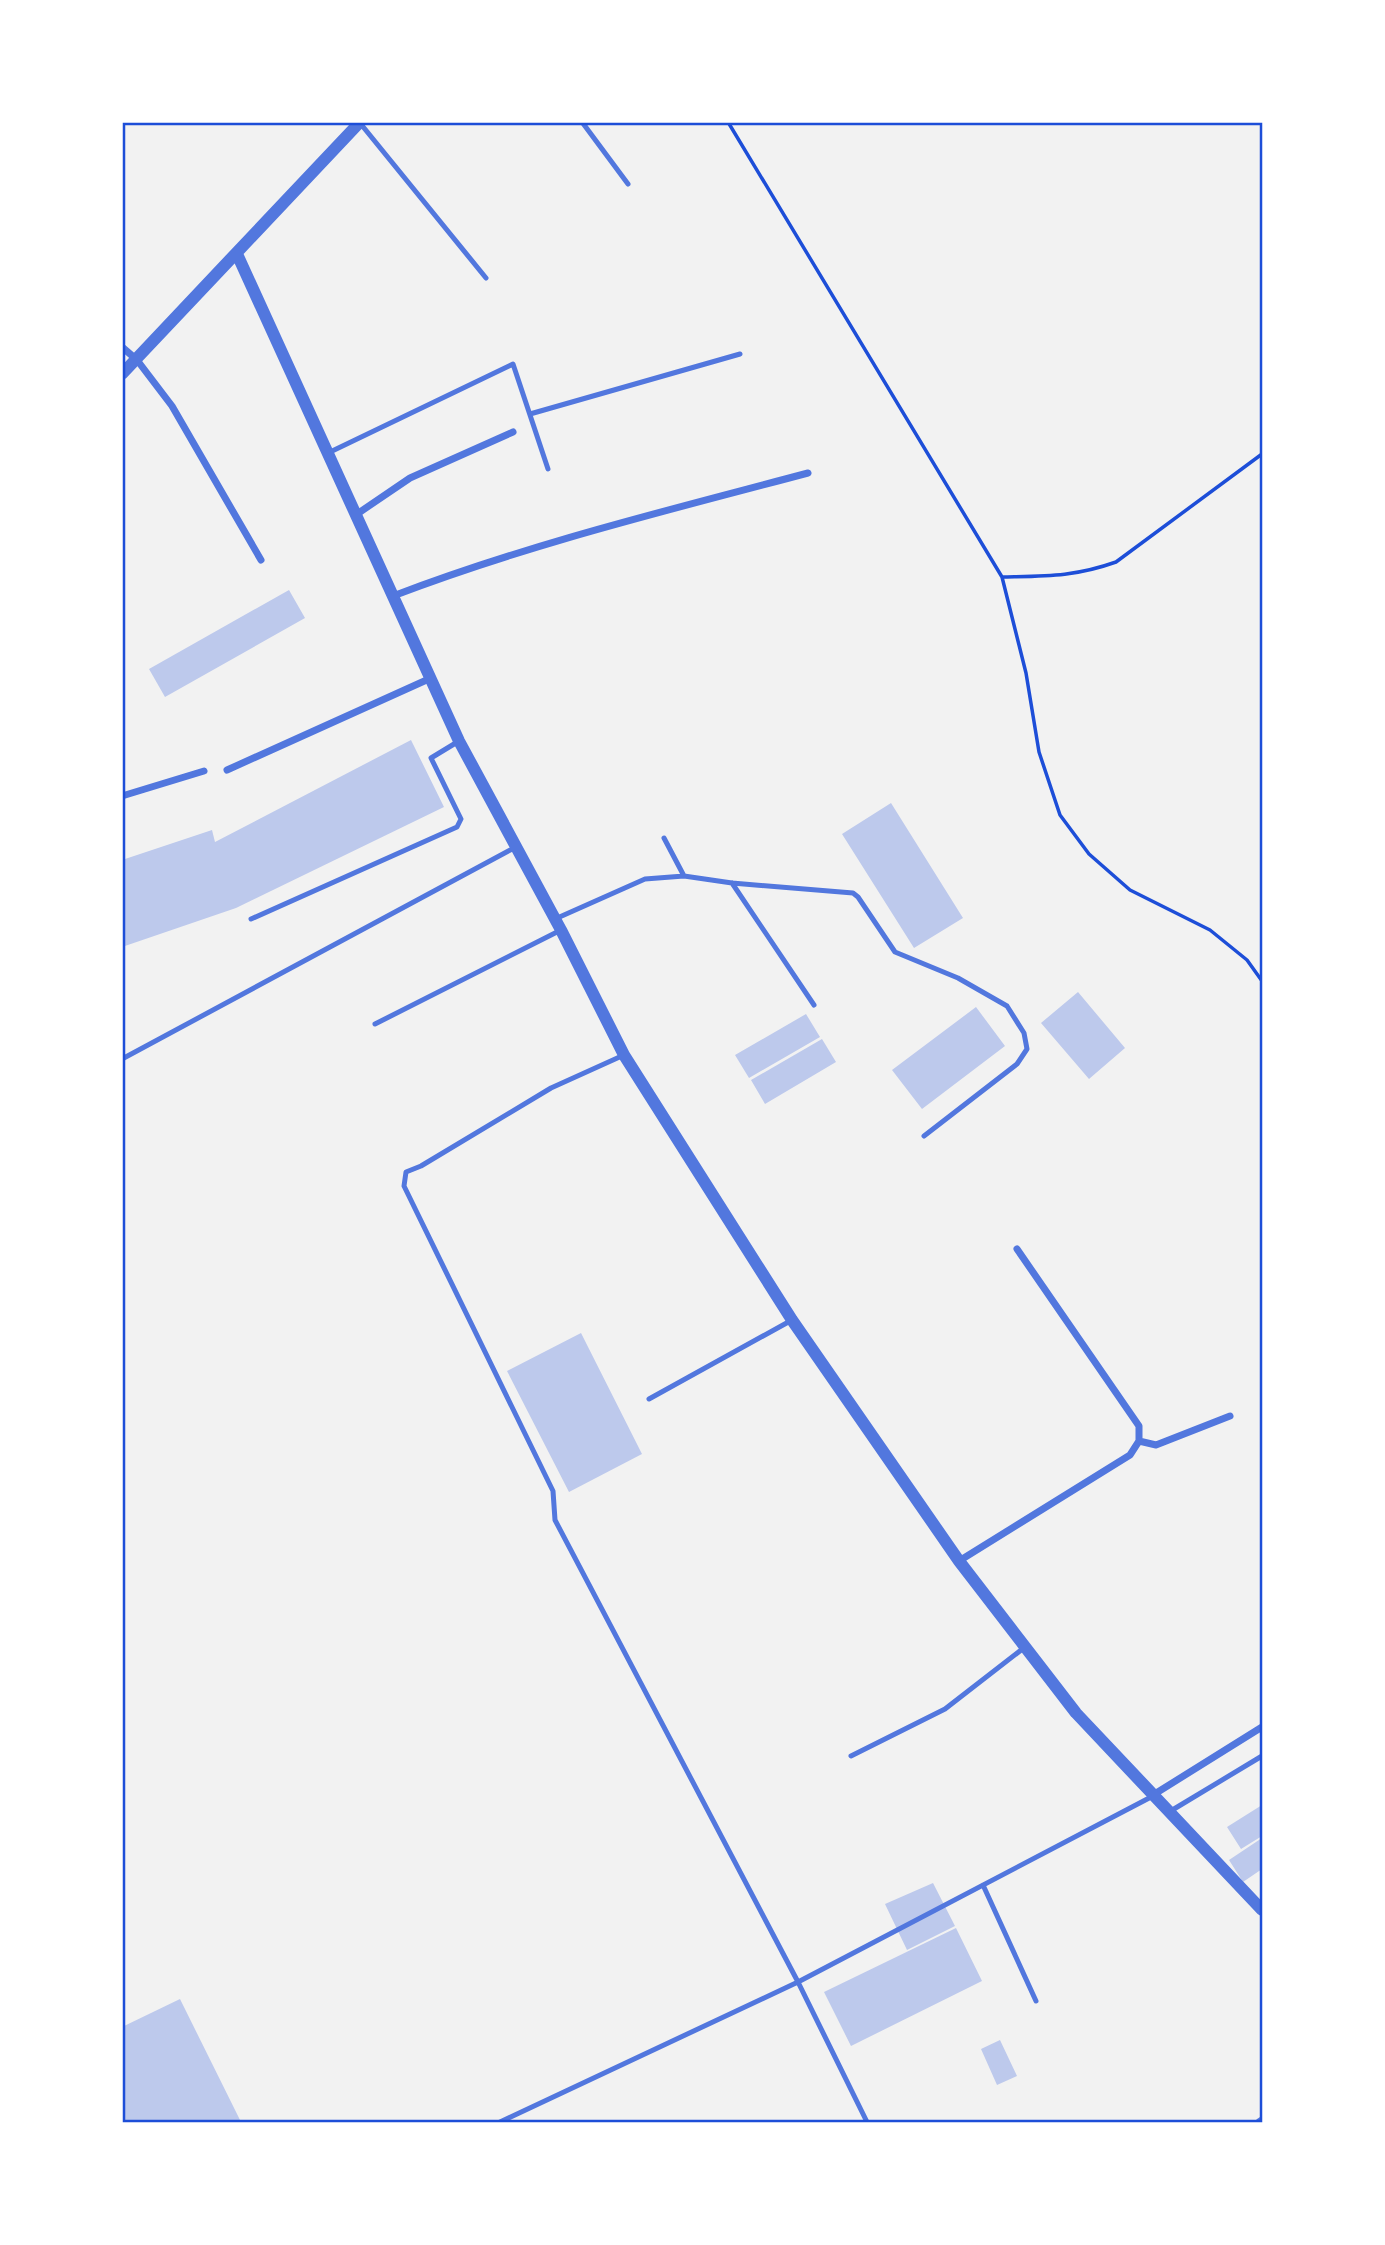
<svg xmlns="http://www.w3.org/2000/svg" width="1385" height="2245" font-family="'Titillium Web',sans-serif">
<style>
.building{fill:#bdc9ec}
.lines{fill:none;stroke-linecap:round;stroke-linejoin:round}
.path{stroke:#1d4ed8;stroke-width:3.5}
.service{stroke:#5277de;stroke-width:5}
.minor{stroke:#5277de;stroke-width:7}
.tertiary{stroke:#5277de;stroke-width:12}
.neatline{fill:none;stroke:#1d4ed8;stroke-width:2.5}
</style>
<rect width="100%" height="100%" fill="#f2f2f2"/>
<path class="building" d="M289,590l16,28 -140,79 -16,-28z
M411,740l33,67 -208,101 -114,39v-87l90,-30 3,12z
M891,803l72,115 -49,30 -72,-114z
M1078,992l47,56 -36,31 -48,-56z
M976,1007l29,39 -83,63 -30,-39z
M806,1014l14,23 -71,41 -14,-23z
M822,1039l14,23 -71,42 -14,-24z
M581,1333l61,121 -73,38 -62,-121z
M1262,1805v31l-21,13 -14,-22z
M1262,1838v31l-19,13 -14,-22z
M933,1883l22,43 -48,24 -22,-46z
M956,1928l26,53 -131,65 -27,-54z
M180,1999l61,123h-119v-95z
M1000,2040l17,36 -20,9 -16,-36z"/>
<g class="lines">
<path class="path" d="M728,122l274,455 24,96 13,79 21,63 29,39 41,36 80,40 37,30 15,21
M1002,577c43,-1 72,0 114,-15l146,-108"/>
<path class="service" d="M582,122l46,62
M360,123l126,155
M530,414l210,-60
M328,453l185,-89 35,105
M664,838l20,38
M732,883l82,122
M251,919l206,-92 4,-8 -30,-61 28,-17
M555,919l90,-40 39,-3 48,7 121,10 5,4 37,55 63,26 49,28 17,27 3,16 -10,15 -93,72
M375,1024l186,-94
M624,1055l-73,33 -130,78 -15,6 -2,14 149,305 2,29 243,462 355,-186
M122,1059l392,-211
M649,1399l143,-79
M851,1756l94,-47 80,-62
M1169,1812l93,-56
M983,1885l53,116
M500,2122l298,-140 69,140"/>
<path class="minor" d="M122,347l15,13 35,46 89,154
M357,514l53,-36 103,-46
M393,596c136,-52 276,-86 415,-123
M227,770l204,-92
M122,796l82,-25
M1139,1441l17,4 74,-29
M959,1561l171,-106 9,-14v-15l-122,-177
M1153,1795l109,-68
M1259,2122l3,-2"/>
<path class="tertiary" d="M237,254l222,487 102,189 63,125 168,265 167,241 117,152 186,197
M122,374l238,-252"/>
</g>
<rect width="1385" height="2245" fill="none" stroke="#ffffff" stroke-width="248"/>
<rect x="124" y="124" width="1137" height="1997" class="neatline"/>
</svg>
